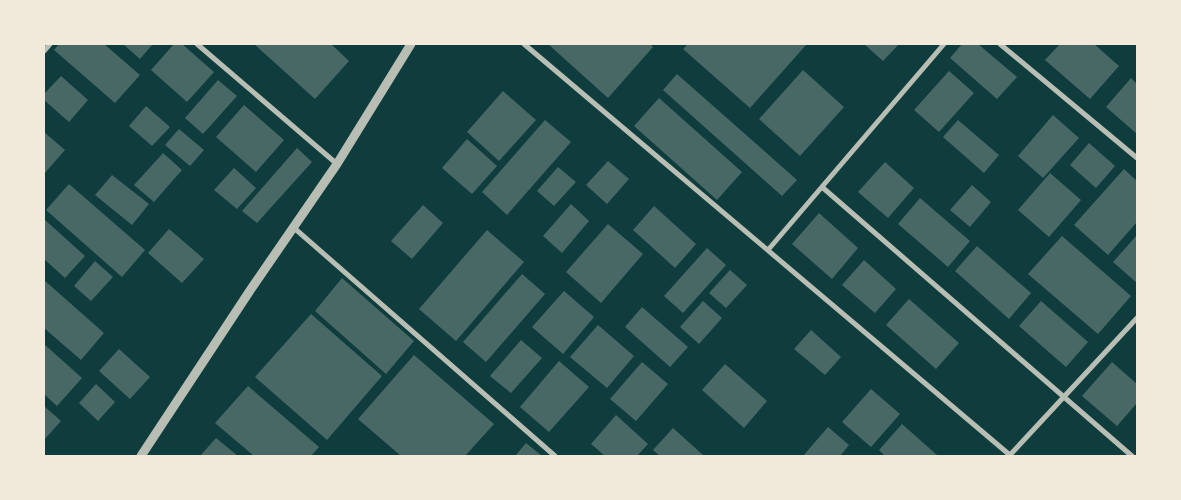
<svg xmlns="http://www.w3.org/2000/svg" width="1181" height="500" font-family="Inter,sans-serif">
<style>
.building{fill:#486865}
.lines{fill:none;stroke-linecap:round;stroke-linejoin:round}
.minor{stroke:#b8beb3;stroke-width:5}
.tertiary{stroke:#b8beb3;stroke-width:9}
</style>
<rect width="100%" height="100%" fill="#0f3d3e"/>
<path class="building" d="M59,44h45l36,31 -25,28 -61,-53z
M123,44h30l-13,15z
M174,44h8l32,28 -27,30 -36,-32z
M254,44h77l18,17 -34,38z
M548,44h102l3,3 -45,51z
M688,44h116l2,1 -56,63 -67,-59z
M864,44h35l-16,17z
M962,44h16l39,33 -20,22 -47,-41z
M1060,44h34l25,22 -29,33 -45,-39z
M803,70l41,37 -44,49 -41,-37z
M949,71l25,22 -35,39 -25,-22z
M677,74l120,106 -15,16 -119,-106z
M61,76l27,24 -19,22 -25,-22v-6z
M1131,78l6,6v50l-31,-27z
M218,80l19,16 -34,38 -18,-16z
M503,91l33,29 -37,41 -32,-29z
M659,98l83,74 -25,28 -83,-74z
M244,105l40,35 -28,32 -40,-35z
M146,106l24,21 -18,19 -23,-20z
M1053,115l26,23 -36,40 -25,-22z
M545,120l26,22 -64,73 -25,-23z
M958,120l41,35 -15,18 -41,-36z
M179,129l25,21 -14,16 -25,-21z
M44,132l21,18 -21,24z
M467,139l30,27 -25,28 -30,-26z
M1089,143l26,23 -19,22 -26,-23z
M297,148l15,14 -55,61 -15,-12z
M163,153l19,17 -28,32 -20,-17z
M608,161l21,18 -22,25 -21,-19z
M885,162l29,26 -26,30 -30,-26z
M558,167l18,15 -22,24 -17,-15z
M234,168l22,20 -19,21 -23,-19z
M1124,169l13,12v41l-29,33 -34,-30z
M1050,173l31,27 -32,37 -31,-27z
M112,175l37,29 -17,21 -37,-30z
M69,184l76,66 -23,27 -76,-67z
M972,185l19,17 -21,25 -20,-17z
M920,198l50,43 -22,26 -50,-43z
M571,204l18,17 -27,32 -19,-17z
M423,205l20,18 -31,36 -21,-18z
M654,206l42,38 -21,24 -42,-38z
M819,213l39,35 -26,31 -40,-35z
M44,219l41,37 -20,22 -21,-19z
M608,224l35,30 -42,49 -35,-31z
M169,229l35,30 -22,24 -34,-30z
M487,230l37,32 -68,79 -37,-32z
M1137,235v48l-24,-21z
M1062,236l69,60 -33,38 -70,-60z
M977,246l54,47 -22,26 -54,-48z
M707,248l19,17 -43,48 -19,-17z
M864,260l32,29 -21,24 -33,-28z
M95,261l18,16 -22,24 -17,-15z
M730,270l17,15 -21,23 -17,-15z
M522,274l23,20 -59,68 -23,-20z
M342,278l72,63 -28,33 -71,-63z
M44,280l60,53 -23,27 -37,-32z
M564,291l30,26 -31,37 -31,-27z
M909,299l50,44 -23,26 -50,-44z
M703,301l19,17 -23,26 -19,-17z
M1041,301l47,41 -22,25 -47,-41z
M642,307l46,40 -18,20 -45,-40z
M311,314l71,62 -55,64 -72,-63z
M598,325l36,31 -27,32 -37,-31z
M811,330l30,27 -16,18 -31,-26z
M521,340l21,18 -31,35 -21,-17z
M44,344l38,34 -25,28 -13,-12z
M119,349l31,28 -20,22 -31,-28z
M414,355l80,69 -29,32h-64l-43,-37z
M559,361l30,26 -40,45 -29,-25z
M642,362l26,22 -32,37 -26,-22z
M1112,362l25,22v19l-20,23 -35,-30z
M725,364l42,37 -23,27 -42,-38z
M96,384l19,18 -17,19 -19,-18z
M248,386l71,61 -8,9h-57l-39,-33z
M871,389l29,25 -29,33 -29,-25z
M44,406l17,15 -17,19z
M616,415l32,29 -11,12h-32l-14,-12z
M902,424l35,31 -1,1h-51l-6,-6z
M828,427l21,18 -9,11h-37z
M673,428l30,27 -1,1h-42l-7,-6z
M216,438l22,18h-38z
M526,443l16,13h-27z"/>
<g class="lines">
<path class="minor" d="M197,44l140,120
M524,44l487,412
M1000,44l137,114
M44,51l6,-7
M822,187l310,269
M293,227l262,229
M768,250l176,-206
M1010,455l127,-137"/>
<path class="tertiary" d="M141,456l110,-167 86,-125 74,-120"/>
</g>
<rect width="1181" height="500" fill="none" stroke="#f1e9da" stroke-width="90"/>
</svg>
